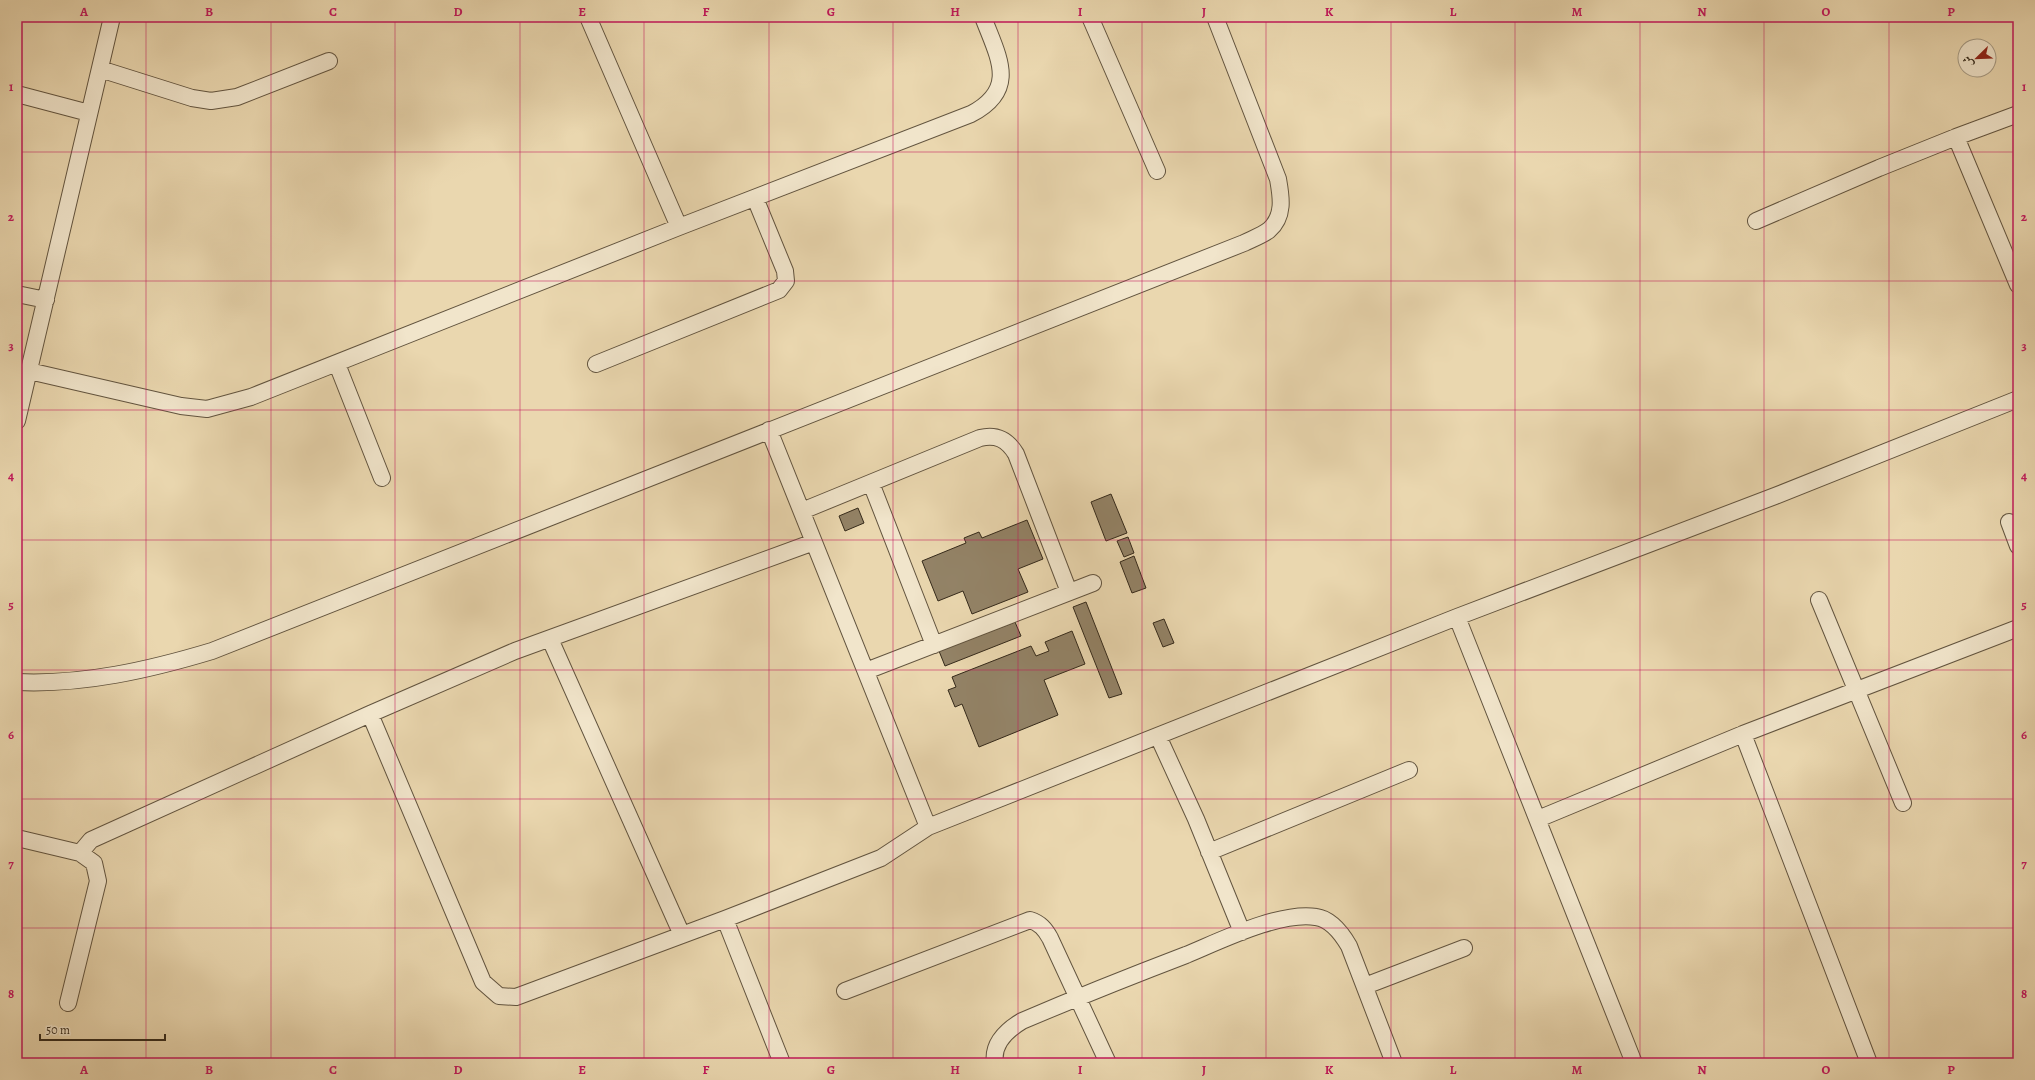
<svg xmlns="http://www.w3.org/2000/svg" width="2035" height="1080" font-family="Alegreya,Amiri,serif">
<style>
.building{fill:#938367;stroke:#34291a}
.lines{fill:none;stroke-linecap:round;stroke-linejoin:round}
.minor-casing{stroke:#62543f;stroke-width:18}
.minor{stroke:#f1e5cb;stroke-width:16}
.grid{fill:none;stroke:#c2185b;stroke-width:1;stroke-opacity:0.55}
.neatline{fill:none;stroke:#c2185b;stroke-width:1.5}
.grid-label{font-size:13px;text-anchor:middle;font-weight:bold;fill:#c2185b}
</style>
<rect width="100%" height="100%" fill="#ead7af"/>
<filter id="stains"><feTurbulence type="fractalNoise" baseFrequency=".005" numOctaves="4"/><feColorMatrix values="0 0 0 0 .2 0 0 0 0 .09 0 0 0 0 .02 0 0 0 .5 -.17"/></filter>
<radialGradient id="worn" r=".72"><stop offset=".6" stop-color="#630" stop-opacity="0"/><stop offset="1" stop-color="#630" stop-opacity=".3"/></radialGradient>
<path class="building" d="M1111,494l16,39 -21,8 -15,-39z
M858,508l6,15 -19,8 -6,-15z
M1027,520l16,39 -25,10 10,23 -56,22 -9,-23 -25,10 -16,-40 44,-18 -2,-5 15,-6 3,6z
M1128,537l6,16 -10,4 -7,-16z
M1134,556l12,32 -14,5 -12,-31z
M1086,602l36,92 -13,4 -36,-91z
M1164,619l10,24 -11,4 -10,-24z
M1015,622l6,14 -76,30 -6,-15z
M1072,631l13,33 -41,16 14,35 -79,32 -17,-43 -7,3 -7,-17 8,-3 -4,-10 79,-31 5,10 13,-5 -4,-9z"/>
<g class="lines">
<defs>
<path id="minor" d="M588,17l91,210
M1090,17l67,154
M100,69l92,29 19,3 26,-4 92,-36
M17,94l72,19
M2018,114l-62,23 62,148
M1756,221l123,-53 77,-31
M17,294l29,6
M337,364l45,114
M596,364l183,-74 7,-9 -1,-10 -30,-73
M29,371l152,35 26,3 44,-12 428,-170 292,-113c48,-25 27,-57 12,-97
M17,421l95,-404
M769,430l159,397
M871,483l63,162
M802,511l178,-73c16,-4 27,1 36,16l53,138
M2009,522l9,24
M1819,600l84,203
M1457,617l177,446
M550,639l132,296
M866,671l227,-88
M17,682c66,3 132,-12 195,-31l1032,-408c8,-4 19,-8 25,-13 16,-14 12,-34 9,-51l-63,-162
M370,714l113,268 16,14 17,1 209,-78 156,-61 47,-31 529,-210 318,-121 243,-97
M1743,734l126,329
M1158,736l38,83 46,113
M1538,819l205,-85 275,-106
M17,838l63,15 14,10 4,18 -30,122
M1209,852l200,-82
M80,853l11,-13 279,-126 145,-63 299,-109
M725,919l57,144
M1365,986l99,-38
M845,991l185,-71c10,3 15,9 20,18l58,125
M995,1063c-3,-19 12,-33 27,-42 54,-23 109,-45 164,-66 34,-14 94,-44 130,-38 15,2 26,17 33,29l45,117"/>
</defs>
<use href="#minor" class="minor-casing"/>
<use href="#minor" class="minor"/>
</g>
<path class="grid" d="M146,17v1046M271,17v1046M395,17v1046M520,17v1046M644,17v1046M769,17v1046M893,17v1046M1018,17v1046M1142,17v1046M1266,17v1046M1391,17v1046M1515,17v1046M1640,17v1046M1764,17v1046M1889,17v1046M17,152h2001M17,281h2001M17,410h2001M17,540h2001M17,670h2001M17,799h2001M17,928h2001"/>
<rect width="2035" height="1080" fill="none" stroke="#ead7af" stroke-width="44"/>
<g transform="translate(1977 58) rotate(247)"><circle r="19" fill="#f1e5cb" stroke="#a59a84"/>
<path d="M0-3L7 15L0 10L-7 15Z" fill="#8f2418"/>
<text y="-6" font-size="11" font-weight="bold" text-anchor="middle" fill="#34291a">ش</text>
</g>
<path d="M40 1034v6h125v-6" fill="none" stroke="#34291a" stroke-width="2"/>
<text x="46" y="1034" font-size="12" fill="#34291a" stroke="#f1e5cb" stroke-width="3" paint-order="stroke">50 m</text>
<rect x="22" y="22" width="1991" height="1036" class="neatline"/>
<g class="grid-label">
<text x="84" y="16">A</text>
<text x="209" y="16">B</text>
<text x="333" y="16">C</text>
<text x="458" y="16">D</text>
<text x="582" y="16">E</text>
<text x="706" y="16">F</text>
<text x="831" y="16">G</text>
<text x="955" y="16">H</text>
<text x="1080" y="16">I</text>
<text x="1204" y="16">J</text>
<text x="1329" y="16">K</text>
<text x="1453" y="16">L</text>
<text x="1577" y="16">M</text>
<text x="1702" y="16">N</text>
<text x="1826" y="16">O</text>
<text x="1951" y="16">P</text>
<text x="11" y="91">1</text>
<text x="2024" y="91">1</text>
<text x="11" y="221">2</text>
<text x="2024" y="221">2</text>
<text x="11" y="350">3</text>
<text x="2024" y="350">3</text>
<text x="11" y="480">4</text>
<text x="2024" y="480">4</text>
<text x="11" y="609">5</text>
<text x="2024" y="609">5</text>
<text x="11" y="739">6</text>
<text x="2024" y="739">6</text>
<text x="11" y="868">7</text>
<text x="2024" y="868">7</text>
<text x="11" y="998">8</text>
<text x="2024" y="998">8</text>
<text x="84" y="1074">A</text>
<text x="209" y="1074">B</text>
<text x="333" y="1074">C</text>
<text x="458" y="1074">D</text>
<text x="582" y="1074">E</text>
<text x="706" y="1074">F</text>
<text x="831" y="1074">G</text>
<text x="955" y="1074">H</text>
<text x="1080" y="1074">I</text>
<text x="1204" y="1074">J</text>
<text x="1329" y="1074">K</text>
<text x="1453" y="1074">L</text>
<text x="1577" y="1074">M</text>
<text x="1702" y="1074">N</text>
<text x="1826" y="1074">O</text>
<text x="1951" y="1074">P</text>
</g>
<rect width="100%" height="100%" filter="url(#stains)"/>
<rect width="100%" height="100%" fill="url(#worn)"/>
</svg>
